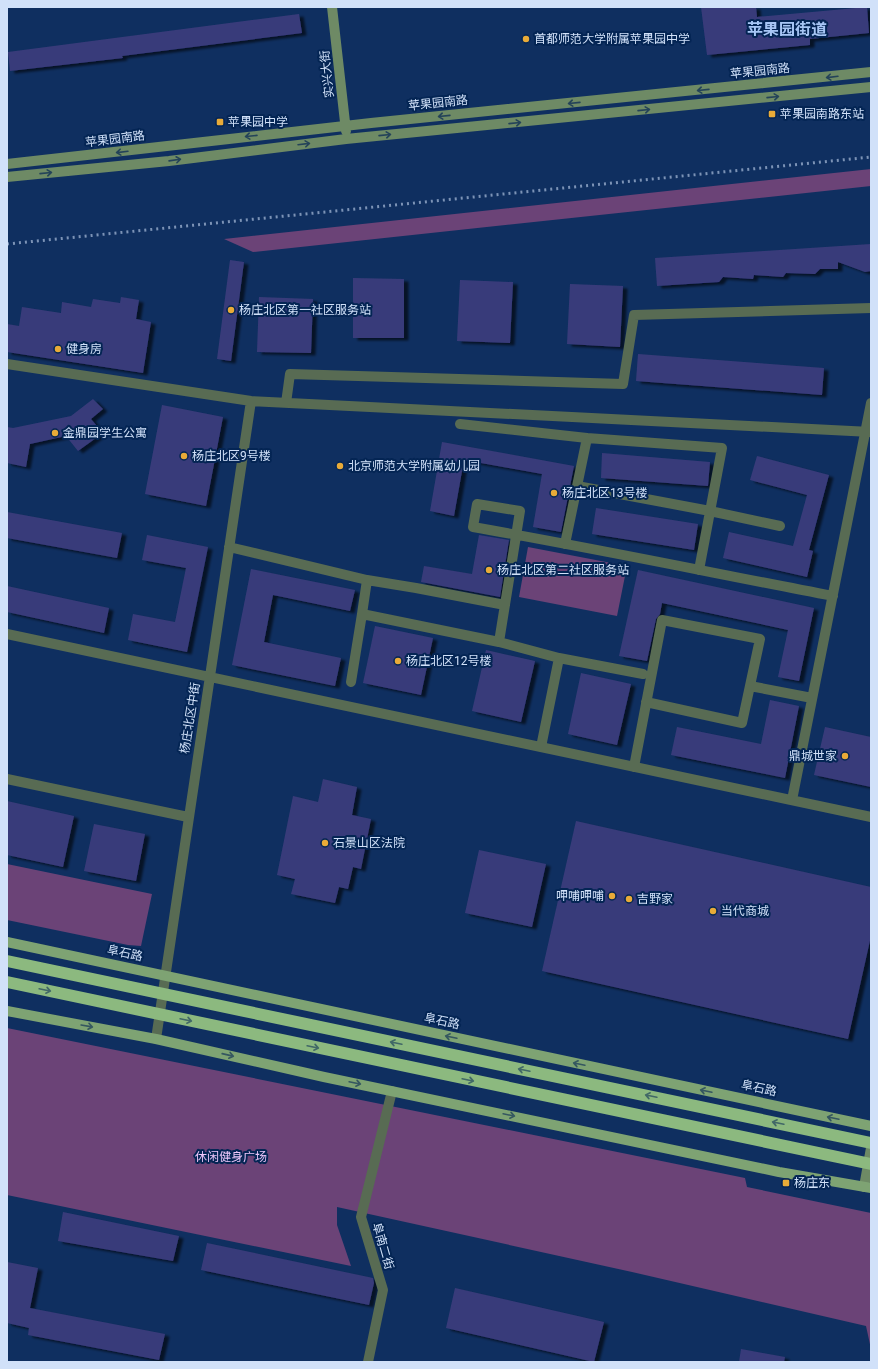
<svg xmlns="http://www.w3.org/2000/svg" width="878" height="1369" font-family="Roboto,'Noto Sans SC',sans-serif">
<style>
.green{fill:#6b4377}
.building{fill:#393b7a;filter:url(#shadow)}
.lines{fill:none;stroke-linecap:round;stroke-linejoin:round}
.street{stroke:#586b53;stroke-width:10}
.secondary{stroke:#6e8a65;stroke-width:10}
.primary{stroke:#7ea373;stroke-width:10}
.highway{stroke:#8cb97f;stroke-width:12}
.rail{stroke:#7c93b6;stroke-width:3;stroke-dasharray:2 4;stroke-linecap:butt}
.oneway{stroke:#244359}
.oneway2{stroke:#416867}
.oneway3{stroke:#355760}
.poi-dot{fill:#e9ab38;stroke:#042554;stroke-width:1.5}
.labels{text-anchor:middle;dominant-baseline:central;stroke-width:4;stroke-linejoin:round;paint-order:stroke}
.poi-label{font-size:12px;fill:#d1e1f9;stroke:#042554;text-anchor:start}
.street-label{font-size:12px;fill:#d1e1f9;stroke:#042554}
.park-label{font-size:12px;fill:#edc6f9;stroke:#042554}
.district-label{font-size:16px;font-weight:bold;fill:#a7c6f5;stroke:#042554}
</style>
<defs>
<filter id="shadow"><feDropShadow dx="4.5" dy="2.5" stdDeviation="1" flood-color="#0009"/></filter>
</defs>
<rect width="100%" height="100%" fill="#0f2f60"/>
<path class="green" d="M871,169v17l-618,66 -29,-13z
M528,547l99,19 -10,50 -98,-19z
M7,864l145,30 -11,52 -13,-1 -121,-25z
M7,1028l738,150 2,9 124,26v136l-5,-23 -234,-54 -295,-65v18l14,41 -344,-71z"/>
<path class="building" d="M701,7h55l1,10 110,-10 2,26 -59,6v6l-103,10z
M299,14l3,19 -180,23 1,2 -113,13 -2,-19z
M871,244v27l-6,1 -27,-10v7h-18l-5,5 -29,-1 -3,4 -29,-2 -1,4 -30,-2 -4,5 -62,4 -2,-28z
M230,260l14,2 -13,99 -14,-2z
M353,278l51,1v59h-51z
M460,280l53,2 -3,61 -53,-2z
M570,284l53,2 -3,61 -53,-3z
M121,297l18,3 -3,19 15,3 -8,51 -136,-21v-28l12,2 3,-19 39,6 1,-11 29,5 2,-8 27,4z
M259,297l54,2 -2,54 -54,-1z
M638,354l186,14 -2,27 -186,-14z
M93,399l10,10 -12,10 12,14 -25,18 -12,-15 -36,8 -4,23 -19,-4v-36l6,1 58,-12z
M162,405l61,12 -17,89 -61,-12z
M442,442l132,24 -13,66 -28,-5 9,-53 -78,-14 -10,56 -24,-5z
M602,453l108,9 -2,24 -107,-8z
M757,456l72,19 -20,75 4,1 -6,26 -84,-19 6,-26 64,14 14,-51 -57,-15z
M596,508l102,16 -4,26 -102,-16z
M7,512l115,21 -5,25 -110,-20z
M147,535l61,12 -21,105 -59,-12 5,-26 42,8 11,-54 -44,-8z
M479,535l30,5 -9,57 -79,-15 3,-16 48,8z
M251,569l104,21 -5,21 -77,-16 -9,47 77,16 -6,28 -103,-21z
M638,570l176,38 -15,73 -21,-4 10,-47 -126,-27 -2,11 -4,5 -9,42 -28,-5z
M7,586l102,22 -5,25 -97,-21z
M375,626l58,12 -12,57 -58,-12z
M486,650l49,11 -14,61 -49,-11z
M581,673l50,11 -14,61 -49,-11z
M770,700l29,6 -14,72 -114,-23 6,-28 84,17z
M825,727l46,10v50l-57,-12z
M323,779l34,8 -5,28 19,4 -10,50 -8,-2 -5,22 -9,-2 -4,16 -44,-9 4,-15 -18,-4 16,-79 25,6z
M7,801l67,15 -11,51 -56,-12z
M576,821l295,66v49l-23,103 -306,-68z
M94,824l51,10 -9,47 -52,-10z
M479,850l67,14 -14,63 -67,-14z
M63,1212l116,24 -6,25 -115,-20z
M207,1243l166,35 1,5 -5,22 -168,-35z
M7,1262l31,6 -8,40 135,26 -6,26 -131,-25 1,-7 -22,-5z
M455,1288l149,34 -10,40 -148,-34z
M741,1349l44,8 -1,5h-45z"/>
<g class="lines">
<path class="street" d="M7,364l244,37 620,31
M286,403l4,-29 333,10 11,-69 237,-7
M460,424l127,14 -22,106
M587,438l135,10 -23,122
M577,486l133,25 70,15
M229,547l138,33 -5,34
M367,580l49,8 89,17
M7,634l864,183
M559,658l84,16
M351,682l11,-68 137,28
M750,686l62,12
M541,747l18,-89 -60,-16 21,-131 -43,-7 -4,23c120,21 240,46 360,69
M634,767l28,-147 98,19 -18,84 -96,-21
M7,779l181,38
M792,800l79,-397
M156,1039l95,-638
M368,1362l15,-72 -22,-73 31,-126"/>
<path class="secondary" d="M332,7l14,124
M7,164l364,-41 500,-51
M7,177l162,-16 177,-22 525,-52
M864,1187l7,-39"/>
<path class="primary" d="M7,942l864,184
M7,1011l149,28 168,38 455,95 92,16"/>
<path class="highway" d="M7,961l864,182
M7,982l864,182"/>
<path class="rail" d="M7,244l864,-87"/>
</g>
<defs><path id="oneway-shaft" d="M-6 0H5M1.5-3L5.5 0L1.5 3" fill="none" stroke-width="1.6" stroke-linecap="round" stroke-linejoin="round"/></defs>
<g class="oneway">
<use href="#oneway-shaft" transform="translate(832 77) rotate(173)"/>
<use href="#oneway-shaft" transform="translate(703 90) rotate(174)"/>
<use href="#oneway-shaft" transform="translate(773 97) rotate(-6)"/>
<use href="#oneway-shaft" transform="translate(574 103) rotate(174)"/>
<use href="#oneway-shaft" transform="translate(644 110) rotate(-6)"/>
<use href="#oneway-shaft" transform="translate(444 116) rotate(174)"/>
<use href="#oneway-shaft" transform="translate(515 123) rotate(-6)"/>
<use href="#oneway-shaft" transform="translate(385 135) rotate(-6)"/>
<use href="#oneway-shaft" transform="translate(251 136) rotate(174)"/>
<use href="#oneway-shaft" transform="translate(304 144) rotate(-7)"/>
<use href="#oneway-shaft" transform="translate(122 152) rotate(173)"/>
<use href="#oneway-shaft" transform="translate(175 160) rotate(-8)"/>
<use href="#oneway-shaft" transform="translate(46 173) rotate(-6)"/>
</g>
<g class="oneway2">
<use href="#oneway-shaft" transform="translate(45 990) rotate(12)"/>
<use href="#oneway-shaft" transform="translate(186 1020) rotate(12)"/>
<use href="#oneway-shaft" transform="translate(396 1043) rotate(-168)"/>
<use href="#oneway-shaft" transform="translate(313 1047) rotate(12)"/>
<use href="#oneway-shaft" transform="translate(524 1070) rotate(-168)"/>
<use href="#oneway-shaft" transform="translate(468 1080) rotate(12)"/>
<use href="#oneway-shaft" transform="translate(651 1096) rotate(-168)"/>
<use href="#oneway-shaft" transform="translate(778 1123) rotate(-168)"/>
</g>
<g class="oneway3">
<use href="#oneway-shaft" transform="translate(87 1026) rotate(10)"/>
<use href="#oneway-shaft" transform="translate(451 1037) rotate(-168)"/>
<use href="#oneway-shaft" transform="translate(228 1055) rotate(13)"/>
<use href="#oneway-shaft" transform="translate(579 1064) rotate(-168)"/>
<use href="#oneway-shaft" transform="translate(355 1083) rotate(12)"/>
<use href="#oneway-shaft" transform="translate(706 1091) rotate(-168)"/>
<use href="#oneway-shaft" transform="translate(509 1115) rotate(12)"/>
<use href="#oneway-shaft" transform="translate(833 1118) rotate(-168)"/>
</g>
<g class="poi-dot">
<circle cx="526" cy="39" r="4"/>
<rect x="768" y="110" width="8" height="8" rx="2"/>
<rect x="216" y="118" width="8" height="8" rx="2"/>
<circle cx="231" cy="310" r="4"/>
<circle cx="58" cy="349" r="4"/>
<circle cx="55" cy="433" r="4"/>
<circle cx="184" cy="456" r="4"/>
<circle cx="340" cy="466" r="4"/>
<circle cx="554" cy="493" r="4"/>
<circle cx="489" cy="570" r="4"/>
<circle cx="398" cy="661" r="4"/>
<circle cx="845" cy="756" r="4"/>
<circle cx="325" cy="843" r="4"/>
<circle cx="612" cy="896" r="4"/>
<circle cx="629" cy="899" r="4"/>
<circle cx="713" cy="911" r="4"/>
<rect x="782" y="1179" width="8" height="8" rx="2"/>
</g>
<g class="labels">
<g class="poi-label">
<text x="534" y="39">首都师范大学附属苹果园中学</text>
<text x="780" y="114">苹果园南路东站</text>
<text x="228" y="122">苹果园中学</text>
<text x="239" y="310">杨庄北区第一社区服务站</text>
<text x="66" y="349">健身房</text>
<text x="63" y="433">金鼎园学生公寓</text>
<text x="192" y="456">杨庄北区9号楼</text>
<text x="348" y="466">北京师范大学附属幼儿园</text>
<text x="562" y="493">杨庄北区13号楼</text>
<text x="497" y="570">杨庄北区第二社区服务站</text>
<text x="406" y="661">杨庄北区12号楼</text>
<text x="837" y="756" text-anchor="end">鼎城世家</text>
<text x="333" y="843">石景山区法院</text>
<text x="604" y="896" text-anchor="end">呷哺呷哺</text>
<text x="637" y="899">吉野家</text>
<text x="721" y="911">当代商城</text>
<text x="794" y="1183">杨庄东</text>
</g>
<g class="street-label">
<text transform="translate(760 71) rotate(-6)">苹果园南路</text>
<text transform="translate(327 74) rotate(-96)">实兴大街</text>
<text transform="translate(438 103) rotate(-6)">苹果园南路</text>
<text transform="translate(115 139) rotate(-7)">苹果园南路</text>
<text transform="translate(190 718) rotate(-81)">杨庄北区中街</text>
<text transform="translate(125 953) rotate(12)">阜石路</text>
<text transform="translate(442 1021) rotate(12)">阜石路</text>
<text transform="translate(759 1088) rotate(12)">阜石路</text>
<text transform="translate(383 1246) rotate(74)">阜南二街</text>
</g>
<g class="park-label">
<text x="231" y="1157">休闲健身广场</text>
</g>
<g class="district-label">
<text x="787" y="29">苹果园街道</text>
</g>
</g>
<rect width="878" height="1369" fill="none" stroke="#d1e1f9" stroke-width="16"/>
</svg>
